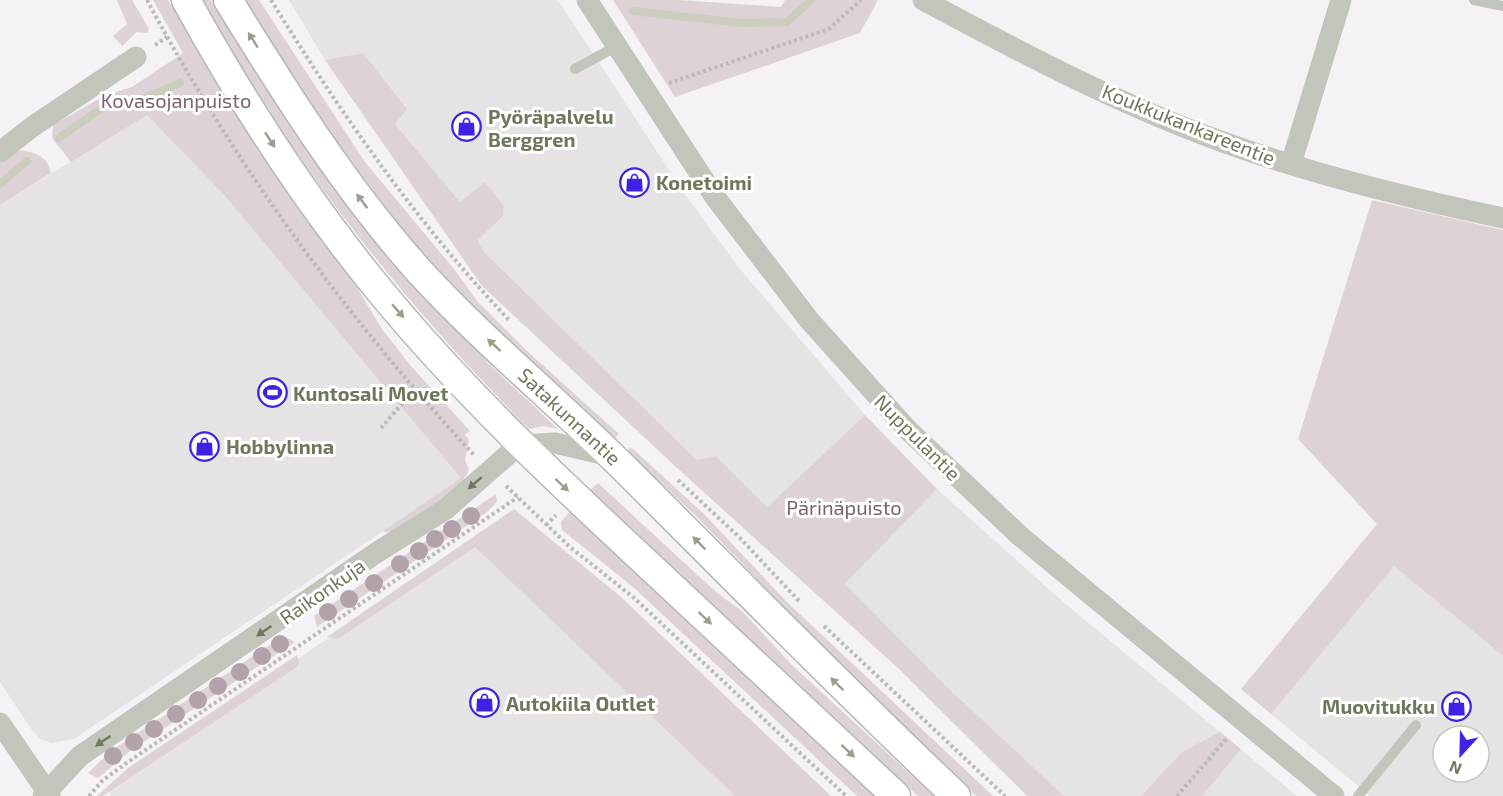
<svg xmlns="http://www.w3.org/2000/svg" width="1503" height="796" font-family="'Exo 2',sans-serif">
<style>
.built{fill:#e5e3e3;fill-rule:evenodd}
.green{fill:#ddd3d7}
.lines{fill:none;stroke-linecap:round;stroke-linejoin:round}
.stream{stroke:#cbcdbf;stroke-width:8}
.secondary-casing{stroke:#b5b9ae;stroke-width:31}
.path{stroke:#b9bbb4;stroke-width:4;stroke-dasharray:3 3;stroke-linecap:butt}
.service{stroke:#c1c5bc;stroke-width:10}
.minor{stroke:#c1c5bc;stroke-width:21}
.secondary{stroke:#fff;stroke-width:28}
.tree{fill:#b1a3a9}
.oneway{fill:#9aa08d}
.oneway2{fill:#6e785c}
.labels{text-anchor:middle;dominant-baseline:central;stroke-width:6;stroke-linejoin:round;paint-order:stroke}
.park-label{font-size:20px;fill:#7a636a;stroke:#fff}
.poi-label{font-size:20px;font-weight:bold;fill:#6e785c;stroke:#fff;text-anchor:start}
.street-label{font-size:20px;fill:#6e785c;stroke:#fff}
</style>
<rect width="100%" height="100%" fill="#f5f2f6"/>
<path class="built" d="M289,0h269l124,190 57,78 126,147 -98,92 -51,-51 -19,4 -214,-209 -5,-11 25,-24 1,-9 -19,-24 -25,20 -65,-79 -32,-71 -38,7z
M147,115l77,80 238,283 -388,261 -22,4 -12,-4 -8,-9 -32,-48v-477z
M937,489l125,112 235,195h-252l-200,-212z
M500,523l270,273h-660l1,-12z
M1394,565l109,91v140h-133l-99,-82zM1443,736h36v36h-36z"/>
<path class="green" d="M117,0h15l17,29 -2,4 -10,-1 -15,14 -9,-10 14,-12z
M153,0h15l90,144 86,122 38,63 29,37 59,65 -5,4 4,5 -4,20 4,10c-10,25 -56,48 -79,63l-7,-2 78,-53 -237,-283 -77,-80 -76,47 -19,-24 1,-13 51,-29 28,-9 51,-34z
M201,0h10l77,123 68,94 133,147 69,65 -14,-3 -15,3c-127,-128 -241,-271 -328,-429z
M243,0h16l106,162 89,107 24,33 48,48 93,84 -5,5c-58,-54 -119,-104 -171,-163 -76,-85 -138,-181 -200,-276z
M613,0h66l102,7 4,-7h93l-18,33 -185,64z
M363,53l44,56 -12,15 65,78 25,-20 19,24 -1,10 -25,24 5,11 214,209 19,-4 51,51 98,-92 72,74 -92,95 106,107 113,105h-37l-128,-127 -223,-202 -194,-181 -157,-226z
M17,150c15,1 32,6 34,23l-51,32v-42z
M1372,200l131,30v426l-109,-90 -123,148 -30,-25 136,-165 -79,-85z
M631,447l74,68 82,87 206,194h-17l-92,-86 -187,-193 -70,-66z
M598,483l119,110 25,18 50,54 142,131h-16l-328,-306z
M496,494l1,8 -10,10 -170,115 -3,-11z
M514,509l107,88 210,199h-96l-260,-249 -137,92 -11,-2z
M571,510l306,286h-20l-224,-209 -71,-57 -1,-8z
M283,636l12,6 -165,109 -32,27 -10,-5 23,-22z
M297,655l2,8 -2,4 -194,129h-6l31,-28z
M1220,732l21,17 -39,47h-61l41,-44z"/>
<g class="lines">
<path class="stream" d="M633,11l108,12 46,-1 24,-22
M59,138l47,-33 12,-3 11,3 51,-22
M0,184l27,-23"/>
<defs>
<path id="secondary" d="M186,0c56,102 120,201 194,291 84,102 179,191 276,281 80,75 160,149 240,224
M228,0c58,94 117,188 191,271 65,71 140,132 208,200 109,109 217,219 329,325"/>
</defs>
<use href="#secondary" class="secondary-casing"/>
<path class="path" d="M147,0c88,165 200,319 328,456
M271,0c70,114 146,223 238,320
M155,45l12,-8
M669,83l160,-54 32,-29
M381,428l33,-38
M678,480l61,57 61,65
M506,486l64,61 63,50 213,199
M546,525l10,-10
M824,626l181,170
M89,796l13,-15 23,-17 393,-267
M1177,796l51,-59"/>
<path class="service" d="M1474,0l29,6
M575,69l42,-23
M1358,796l58,-71"/>
<path class="minor" d="M587,0l128,197 94,123 99,110 112,106 314,260
M923,0c97,52 197,105 300,142 91,33 185,56 280,76
M0,152l32,-25 104,-70
M1291,164l50,-164
M0,723l50,73
M43,796l37,-40 296,-203 70,-44 73,-64 36,-2 55,13"/>
<use href="#secondary" class="secondary"/>
</g>
<g class="tree">
<circle cx="471" cy="516" r="9"/>
<circle cx="452" cy="529" r="9"/>
<circle cx="435" cy="539" r="9"/>
<circle cx="419" cy="551" r="9"/>
<circle cx="400" cy="564" r="9"/>
<circle cx="374" cy="583" r="9"/>
<circle cx="349" cy="599" r="9"/>
<circle cx="328" cy="612" r="9"/>
<circle cx="280" cy="644" r="9"/>
<circle cx="262" cy="656" r="9"/>
<circle cx="240" cy="672" r="9"/>
<circle cx="218" cy="686" r="9"/>
<circle cx="198" cy="700" r="9"/>
<circle cx="176" cy="714" r="9"/>
<circle cx="154" cy="729" r="9"/>
<circle cx="134" cy="742" r="9"/>
<circle cx="113" cy="756" r="9"/>
</g>
<defs><path id="oneway-solid" d="M-6-.8H1V-3.2L6.5 0L1 3.2V.8H-6Z" transform="scale(1.5)"/></defs>
<g class="oneway">
<use href="#oneway-solid" transform="translate(253 40) rotate(-122)"/>
<use href="#oneway-solid" transform="translate(270 140) rotate(57)"/>
<use href="#oneway-solid" transform="translate(362 201) rotate(-127)"/>
<use href="#oneway-solid" transform="translate(398 311) rotate(49)"/>
<use href="#oneway-solid" transform="translate(494 345) rotate(-137)"/>
<use href="#oneway-solid" transform="translate(562 485) rotate(43)"/>
<use href="#oneway-solid" transform="translate(699 543) rotate(-135)"/>
<use href="#oneway-solid" transform="translate(705 618) rotate(43)"/>
<use href="#oneway-solid" transform="translate(837 684) rotate(-136)"/>
<use href="#oneway-solid" transform="translate(848 751) rotate(43)"/>
</g>
<g class="oneway2">
<use href="#oneway-solid" transform="translate(475 483) rotate(139)"/>
<use href="#oneway-solid" transform="translate(264 631) rotate(146)"/>
<use href="#oneway-solid" transform="translate(103 741) rotate(146)"/>
</g>
<defs>
<symbol id="shop-ring" viewBox="-11 -11 22 22"><circle r="9.5" fill="#fff" stroke="#3f23e5" stroke-width="1.5"/><path d="M-5-2.5h2.3a2.7 3.5 0 0 1 5.4 0H5L5.5 6h-11ZM-1.5-2.5h3a1.5 2.3 0 0 0-3 0Z" fill="#3f23e5"/></symbol>
<symbol id="stadium-ring" viewBox="-11 -11 22 22"><circle r="9.5" fill="#fff" stroke="#3f23e5" stroke-width="1.5"/><path d="M0-5a6.5 5 0 1 0 0 10a6.5 5 0 1 0 0-10ZM-3.5-1.8h7v3.6h-7Z" fill="#3f23e5"/></symbol>
</defs>
<g fill-rule="evenodd">
<use href="#shop-ring" x="450" y="110" width="33" height="33"/>
<use href="#shop-ring" x="618" y="166" width="33" height="33"/>
<use href="#stadium-ring" x="256" y="376" width="33" height="33"/>
<use href="#shop-ring" x="188" y="430" width="33" height="33"/>
<use href="#shop-ring" x="468" y="686" width="33" height="33"/>
<use href="#shop-ring" x="1440" y="690" width="33" height="33"/>
</g>
<g class="labels">
<g class="park-label">
<text x="176" y="100">Kovasojanpuisto</text>
<text x="844" y="507">Pärinäpuisto</text>
</g>
<g class="poi-label">
<text x="488" y="116">Pyöräpalvelu<tspan x="488" dy="23">Berggren</tspan></text>
<text x="656" y="182">Konetoimi</text>
<text x="293" y="393">Kuntosali Movet</text>
<text x="226" y="446">Hobbylinna</text>
<text x="506" y="703">Autokiila Outlet</text>
<text x="1435" y="706" text-anchor="end">Muovitukku</text>
</g>
<g class="street-label">
<text transform="translate(1189 124) rotate(22)">Koukkukankareentie</text>
<text transform="translate(570 416) rotate(43)">Satakunnantie</text>
<text transform="translate(918 437) rotate(45)">Nuppulantie</text>
<text transform="translate(322 591) rotate(-35)">Raikonkuja</text>
</g>
</g>
<g transform="translate(1461 754) rotate(202)"><circle r="28" fill="#ffffff" stroke="#c5c9be" stroke-width="1.5"/>
<path d="M0-4.5L10 22L0 15L-10 22Z" fill="#3f23e5"/>
<text y="-9" font-size="16" font-weight="bold" text-anchor="middle" fill="#6e785c">N</text>
</g>
</svg>
